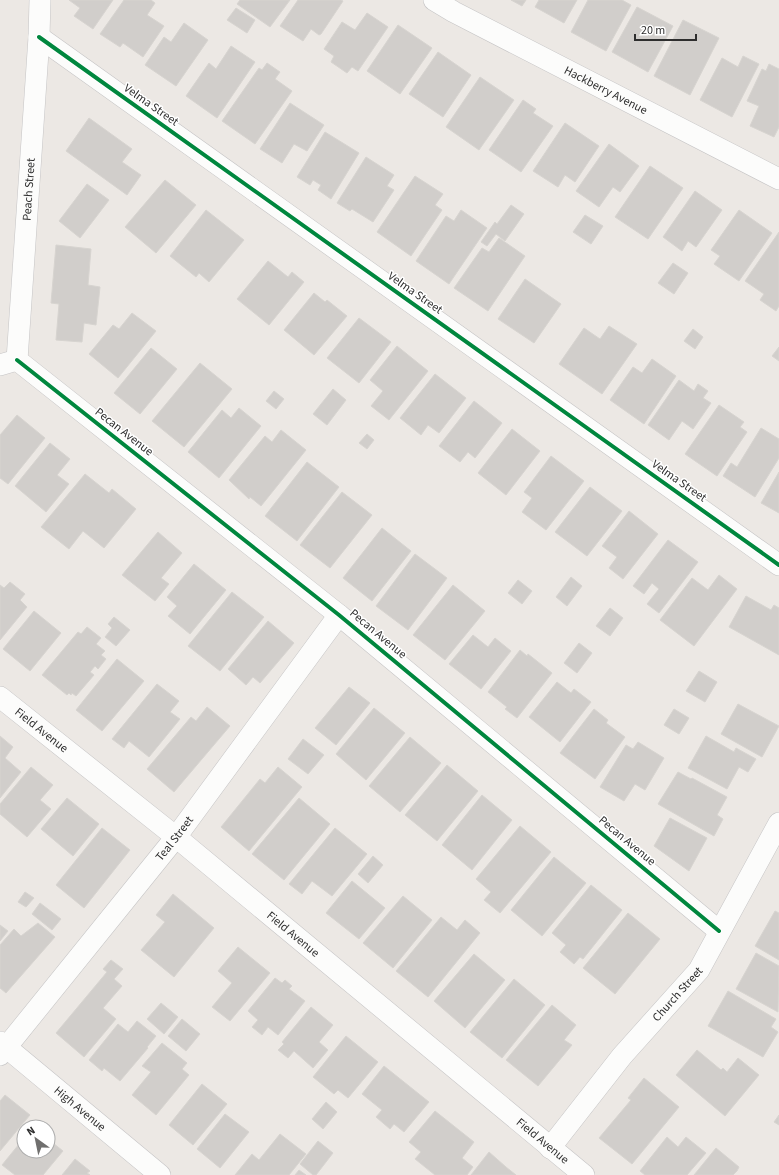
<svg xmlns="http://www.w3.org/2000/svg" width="779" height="1175" font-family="'Source Sans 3',sans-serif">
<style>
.building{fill:#d1cecb;stroke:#d7d4d0}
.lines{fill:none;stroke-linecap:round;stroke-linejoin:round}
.minor-casing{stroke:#c5c4c5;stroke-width:22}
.minor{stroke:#fcfcfb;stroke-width:21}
.cycleway-casing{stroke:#fff;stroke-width:6}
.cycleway{stroke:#00873e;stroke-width:4}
.labels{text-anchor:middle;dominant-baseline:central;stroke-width:3;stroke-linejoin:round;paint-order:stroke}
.street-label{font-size:12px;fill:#2e2e2e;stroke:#fff}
</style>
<rect width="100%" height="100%" fill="#ece8e4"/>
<path class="building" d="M69,0h44l-20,29 -19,-13 6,-8z
M124,0h27l4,3 -8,12 17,11 -21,31 -20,-14 -3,4 -20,-13z
M240,0h50l-20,27 -33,-23z
M298,0h43l2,1 -22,33 -2,1 -8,-6 -8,12 -23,-15z
M511,0h15l-4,6z
M539,0h38l-13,23 -29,-16z
M588,0h34l9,5 -25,46 -35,-19z
M637,7l36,19 -25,46 -36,-20z
M236,8l19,12 -8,13 -20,-13z
M367,13l21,14 -30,44 -6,-4 -5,6 -16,-11 3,-6 -10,-7 18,-27 13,8z
M683,20l36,18 -29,57 -36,-19z
M184,23l24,17 -32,46 -31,-21 19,-28 7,5z
M398,25l34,23 -32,46 -33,-23z
M231,46l24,16 -38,56 -31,-22 23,-33 7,6z
M438,52l33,23 -28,42 -34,-23z
M743,56l16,8 -27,53 -32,-17 22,-42 16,9z
M267,63l13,9 -5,7 17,12 -37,53 -33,-23 37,-53 3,2z
M769,64l10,5v58l-5,10 -24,-11 9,-20 -12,-5 15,-32 4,2z
M480,77l34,23 -35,50 -33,-23z
M523,100l13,9 -3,4 20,13 -32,46 -32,-22z
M290,103l34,22 -17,26 -13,-7 -12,19 -22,-14z
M89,118l43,31 -10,13 19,13 -14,20 -61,-44z
M565,123l34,23 -24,36 -10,-7 -7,12 -25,-16z
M325,132l34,21 -28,46 -13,-9 3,-5 -8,-5 -3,5 -13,-8z
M609,144l30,22 -19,26 -7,-5 -14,20 -23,-16z
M366,157l28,18 -7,11 7,4 -21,32 -21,-13 -2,2 -13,-8z
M650,166l33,22 -35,51 -33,-22z
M415,176l28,18 -8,11 7,5 -31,46 -34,-24z
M165,180l31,25 -40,48 -31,-26z
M87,184l22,16 -29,38 -21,-17z
M695,191l27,19 -26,37 -8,-6 -6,10 -19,-14z
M511,205l13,9 -19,27 -9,-7 -9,12 -6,-4 14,-20 2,2z
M206,210l38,30 -35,42 -10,-9 -3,4 -26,-21z
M461,210l26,18 -38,56 -33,-23 30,-45 8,5z
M739,210l33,23 -33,48 -25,-17 6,-8 -9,-6z
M585,215l18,11 -12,18 -18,-12z
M779,232v74l-3,5 -16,-11 4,-6 -19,-13z
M499,238l26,18 -37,55 -34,-23 28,-40 7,4z
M56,245l35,4 -3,36 12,2 -4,38 -12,-2 -2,19 -26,-2 3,-36 -8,-1z
M268,261l20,16 4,-5 12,10 -35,43 -32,-26z
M673,263l15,10 -14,21 -16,-11z
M525,279l36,25 -27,39 -36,-24z
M314,293l11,9 2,-2 20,16 -33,39 -30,-25z
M132,313l24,18 -38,47 -29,-24 24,-29 6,4z
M359,318l32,24 -32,41 -32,-25z
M609,326l28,18 -35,50 -43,-30 25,-36 16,11z
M693,329l10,8 -8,12 -11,-8z
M397,346l31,25 -39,49 -18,-14 12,-15 -13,-11z
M779,347v14l-7,-5z
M151,348l26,21 -37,45 -26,-21z
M652,359l24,17 -32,48 -34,-24 23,-33 9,6z
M200,363l32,26 -48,58 -32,-26z
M435,374l31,24 -27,35 -11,-8 -7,10 -21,-17z
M679,380l15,11 4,-7 10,7 -5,7 8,5 -18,26 -11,-8 -13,19 -21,-15z
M333,389l13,11 -19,25 -14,-11z
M274,391l10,8 -8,10 -10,-8z
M474,401l28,22 -27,35 -7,-6 -8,10 -21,-16z
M719,405l25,17 -4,5 7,5 -30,44 -32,-22z
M239,408l22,18 -42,52 -31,-26 34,-42 9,8z
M17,415l28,23 -37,46 -8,-6v-43z
M761,428l18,11v19l-24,39 -32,-21 8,-13 6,4z
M512,429l28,22 -34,44 -28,-22z
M281,430l25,20 -45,56 -11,-9 -1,2 -20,-19 36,-44 7,6z
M367,434l7,6 -7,9 -8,-6z
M50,443l20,16 -13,16 12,9 -23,28 -31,-26z
M551,456l33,25 -38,49 -24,-18 10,-14 -8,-6z
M307,462l32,25 -42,54 -32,-25z
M779,472v41l-18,-10z
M85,474l24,19 3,-4 24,20 -32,39 -21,-17 -14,18 -28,-22z
M590,487l32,24 -35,45 -32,-24z
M342,492l30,23 -42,53 -30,-23z
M629,511l29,23 -35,45 -14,-11 8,-11 -15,-11z
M382,528l29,23 -39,50 -29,-23z
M158,532l24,21 -21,25 8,6 -14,17 -33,-26z
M668,540l30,22 -39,51 -12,-9 12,-15 -7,-6 -8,11 -11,-8z
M415,554l32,24 -39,52 -32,-24z
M194,564l32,26 -36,44 -22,-18 9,-10 -10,-9z
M719,575l18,14 -43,57 -34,-26 32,-42 16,12z
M571,577l11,9 -15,20 -11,-9z
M518,580l14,11 -10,13 -14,-11z
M10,582l15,12 -5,6 7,7 -27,33v-55l4,3z
M453,585l32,26 -40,49 -32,-25z
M232,592l32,25 -44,54 -32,-25z
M746,596l25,14 3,-5 5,3v47l-50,-28z
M610,608l13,10 -13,18 -14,-10z
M34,611l27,22 -31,38 -27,-22z
M114,617l16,13 -14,16 -11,-9 7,-9 -4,-4z
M268,621l26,22 -34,40 -7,-6 -7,8 -18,-16z
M87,627l14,11 -5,6 9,7 -4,4 5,4 -8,10 -3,-3 -5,6 4,3 -18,21 -4,-3 -1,2 -2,-2 -2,2 -25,-20 36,-43 3,2z
M473,635l15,12 7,-9 16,13 -30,38 -32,-25z
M579,643l13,10 -15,20 -13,-10z
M520,650l7,6 1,-2 24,19 -35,45 -12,-9 2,-2 -19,-15z
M117,659l27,22 -42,50 -26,-21z
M699,671l18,11 -12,20 -19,-11z
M557,682l14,11 3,-4 17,13 -31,40 -31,-25z
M157,684l22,17 -9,11 10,7 -31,38 -20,-16 -5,7 -12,-9z
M349,687l21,16 -34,42 -21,-17z
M738,704l41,22 -17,31 -41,-23z
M207,707l23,19 -56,66 -27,-23 44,-52 5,4z
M374,708l31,25 -39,47 -30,-26z
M594,709l14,11 -2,3 19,14 -30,42 -35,-26z
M674,709l15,9 -10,16 -15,-9z
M0,736l13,11 -8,11 16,14 -21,26z
M706,736l28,16 2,-4 20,11 -8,13 -9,-5 -12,22 -39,-21z
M410,737l31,26 -41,49 -31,-26z
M303,739l21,16 -16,19 -20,-15z
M638,742l26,16 -19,32 -10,-6 -11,17 -24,-14 26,-42 7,4z
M447,765l31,26 -41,50 -32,-26z
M31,767l22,18 -13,15 11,9 -24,28 -27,-23v-10z
M278,767l24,20 -53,64 -28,-24 39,-48 5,4z
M678,772l13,7 1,-1 35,19 -10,18 6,4 -9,17 -56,-32z
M482,795l30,25 -40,50 -30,-25z
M67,798l32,26 -26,32 -32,-27z
M299,798l31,26 -46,56 -32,-26z
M670,818l37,20 -18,33 -35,-25z
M520,826l31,26 -51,61 -16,-13 7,-8 -15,-13z
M102,828l28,22 -46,58 -28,-23z
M335,828l32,26 -35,42 -20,-15 -10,13 -13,-10z
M373,856l10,9 -15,18 -10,-9z
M554,857l32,26 -44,53 -31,-26z
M352,881l33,27 -26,31 -33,-26z
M591,885l31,25 -39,49 -3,-2 -6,7 -14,-12 6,-7 -14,-12z
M25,892l9,6 -8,9 -8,-5z
M173,894l41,34 -40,49 -33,-27 24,-28 -9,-7z
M403,896l29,24 -39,48 -30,-25z
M40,903l21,16 -9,11 -20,-16z
M775,911l4,2v47l-24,-14z
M628,913l32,26 -45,55 -32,-26z
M441,917l16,13 8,-10 15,13 -52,64 -32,-26z
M38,923l17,14 -49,56 -6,-5v-43l14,-16 7,7z
M0,925l8,6 -8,10z
M238,947l32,26 -40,48 -18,-14 20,-24 -14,-12z
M756,953l23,13 -1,46 -42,-23z
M474,954l31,26 -40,48 -31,-27z
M111,960l12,9 -9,10 8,7 -19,22 13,11 -32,38 -28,-24 51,-61 -4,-3z
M275,978l7,5 3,-3 7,6 -3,3 16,12 -27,34 -10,-8 -6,8 -10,-8 6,-7 -10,-9z
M514,979l31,26 -43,53 -32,-26z
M728,991l48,28 -5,8 7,5 -15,25 -55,-31z
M161,1003l17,14 -14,17 -17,-15z
M552,1005l24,20 -12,15 8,5 -34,41 -32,-26z
M311,1007l22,18 -14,17 9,8 -15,18 -19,-17 -6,7 -10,-8 6,-6 -2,-2z
M182,1019l18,15 -14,17 -18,-15z
M137,1021l19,15 -9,11 1,1 -28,33 -16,-13 -2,3 -13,-11 29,-36 10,8z
M346,1036l32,26 -30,36 -10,-8 -4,4 -21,-17z
M162,1043l25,20 -5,6 7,6 -33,40 -24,-20 19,-23 -9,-6z
M697,1050l24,20 2,-2 4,4 11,-14 21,17 -34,41 -49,-41z
M384,1066l45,36 -25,30 -10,-8 -4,5 -14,-12 6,-7 -20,-16z
M644,1078l35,29 -47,57 -33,-26 32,-38 -3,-2z
M202,1084l25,20 -34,41 -24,-20z
M5,1095l25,20 -30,36v-50z
M326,1102l11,10 -14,17 -11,-10z
M435,1111l39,31 -12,16 11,9 -6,8h-32l-20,-16 6,-7 -12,-10z
M225,1114l24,18 -29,36 -23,-19z
M779,1115v10l-5,-3z
M280,1134l26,20 -17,21h-54l17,-21 7,6z
M667,1137l11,10 8,-10 20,16 -19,22h-42l-5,-4z
M24,1138v13h24v-12l15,12 -20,24h-28l-13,-10z
M318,1141l15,12 -17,22h-3l-13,-11z
M716,1148l23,19 -2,4 -4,4h-39z
M489,1152l17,15 10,8h-45z
M75,1159l15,12 -3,2 3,2h-28z
M299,1170l7,5h-11z"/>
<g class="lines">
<defs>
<g id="minor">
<path id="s1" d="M434,0l20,12 325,167"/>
<path d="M39,37l740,528"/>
<path d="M17,360l322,255 380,316"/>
<path id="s2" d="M17,360l22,-323 1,-37"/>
<path d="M0,365l17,-5"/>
<path id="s3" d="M0,697l176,140 408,338"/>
<path id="s4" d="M0,1042l160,133"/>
<path id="s5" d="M0,1055l176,-218 163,-222"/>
<path id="s6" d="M550,1148l72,-92 77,-86 80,-147"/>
</g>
</defs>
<use href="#minor" class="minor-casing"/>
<use href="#minor" class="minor"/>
<defs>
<path id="cycleway" d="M39,37l740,528
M17,360l322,255 380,316"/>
</defs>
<use href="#cycleway" class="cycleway-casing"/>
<use href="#cycleway" class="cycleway"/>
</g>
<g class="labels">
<g class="street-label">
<text stroke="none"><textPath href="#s1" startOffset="194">Hackberry Avenue</textPath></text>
<text transform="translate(151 105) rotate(35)">Velma Street</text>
<text stroke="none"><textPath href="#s2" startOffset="171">Peach Street</textPath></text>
<text transform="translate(415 293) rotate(35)">Velma Street</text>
<text transform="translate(124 432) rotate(38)">Pecan Avenue</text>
<text transform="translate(679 481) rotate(35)">Velma Street</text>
<text transform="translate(378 634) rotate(40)">Pecan Avenue</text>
<text stroke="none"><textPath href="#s3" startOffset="53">Field Avenue</textPath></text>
<text stroke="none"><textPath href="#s5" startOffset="278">Teal Street</textPath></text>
<text transform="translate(627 841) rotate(40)">Pecan Avenue</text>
<text stroke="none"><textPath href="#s3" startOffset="377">Field Avenue</textPath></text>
<text stroke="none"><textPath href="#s6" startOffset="200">Church Street</textPath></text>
<text stroke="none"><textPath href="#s4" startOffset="104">High Avenue</textPath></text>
<text stroke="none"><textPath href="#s3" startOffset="701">Field Avenue</textPath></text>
</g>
</g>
<g transform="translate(36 1139) rotate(327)"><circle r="19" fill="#ffffff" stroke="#ababab"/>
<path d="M0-3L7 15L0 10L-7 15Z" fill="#706f6e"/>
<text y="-6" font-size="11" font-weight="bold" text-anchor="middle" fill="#2e2e2e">N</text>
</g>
<path d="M635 34v6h61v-6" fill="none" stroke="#2e2e2e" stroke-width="2"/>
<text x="641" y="34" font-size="12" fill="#2e2e2e" stroke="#ffffff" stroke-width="3" paint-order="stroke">20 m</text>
</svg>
